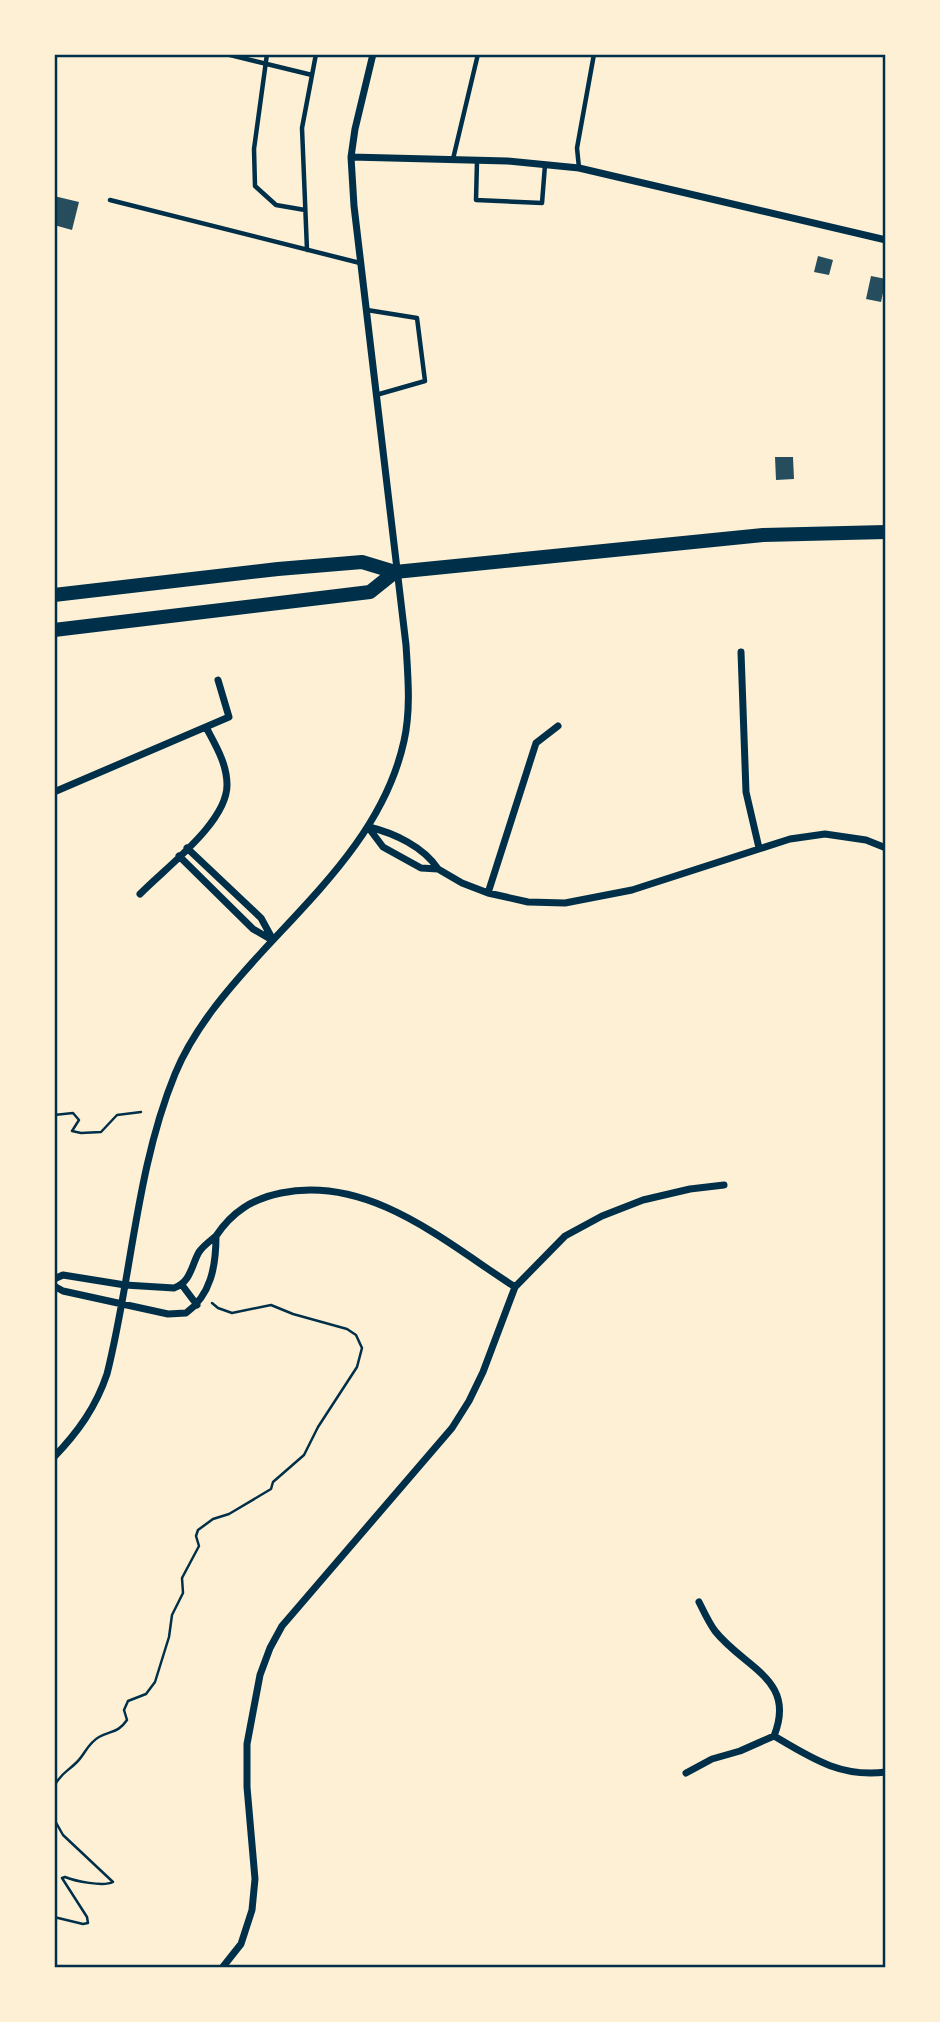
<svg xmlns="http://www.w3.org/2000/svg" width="940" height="2022" font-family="Inter,sans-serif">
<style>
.building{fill:#264d5e}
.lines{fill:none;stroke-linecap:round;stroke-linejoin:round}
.path{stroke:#003049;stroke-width:2.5}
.service{stroke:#003049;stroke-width:4.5}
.minor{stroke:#003049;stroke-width:7}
.secondary{stroke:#003049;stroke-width:14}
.neatline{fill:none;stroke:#003049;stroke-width:2.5}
</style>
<rect width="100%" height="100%" fill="#fdf0d5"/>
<path class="building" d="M54,196l25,6 -7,28 -18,-5z
M818,256l15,4 -4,15 -15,-3z
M871,276l15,3 -5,23 -15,-3z
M775,457h18l1,22 -18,1z"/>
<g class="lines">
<path class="path" d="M54,1115l19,-2 6,7 -7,11 9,2 20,-1 16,-17 24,-3
M54,1786c9,-15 12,-13 23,-24 8,-8 11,-19 22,-25 13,-7 19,-4 28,-17l-3,-10 4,-9 18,-7 9,-12 14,-45 3,-22 11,-22 -1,-15 17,-32 -3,-10 2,-6 15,-11 16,-5 42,-25 2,-7 31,-27 14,-28 39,-60 5,-19 -6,-13 -9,-6 -54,-15 -22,-9 -39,8 -14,-5 -6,-5
M54,1819l9,16 50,47c-10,5 -38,-1 -48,-5l-3,1 25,39 1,6 -5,1 -29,-7"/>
<path class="service" d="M226,54l86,21
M267,54l-13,95 1,37 21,19 29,5
M453,159l25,-105
M477,161l-1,39 66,3 3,-38
M579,168l-2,-20 17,-94
M110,200l250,63
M307,250l-5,-122 14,-74
M367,310l50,8 8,63 -49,14"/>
<path class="minor" d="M351,157l156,4 72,7 307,72
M741,652l5,140 13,56
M54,792l175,-75 -11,-37
M368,827l15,20 38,21 17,1 24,14 26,10 40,9 37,1 67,-13 158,-51 35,-5 41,6 20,8
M369,827c25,6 55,20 69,42
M187,848l74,70 12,22
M179,856l74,73 19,11
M488,893l48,-150 22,-17
M140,894c25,-26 87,-71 87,-109 0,-21 -11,-39 -20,-56
M216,1236c16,-24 36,-37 65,-43 89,-18 164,49 234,94
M54,1279l9,-4 62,10 49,3c17,-6 17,-22 25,-36 4,-6 11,-11 17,-16 0,30 -5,59 -30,77l-18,1 -105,-23 -9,-5
M182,1285l15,20
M54,1457c24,-25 42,-50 53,-83 25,-99 29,-205 68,-300 19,-46 53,-85 86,-121 58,-63 124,-125 143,-212 7,-31 4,-64 2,-96l-52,-439 -3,-49 4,-28 18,-75
M774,1736c37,22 67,42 112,36
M686,1773l26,-14 28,-8 34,-15c23,-57 -30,-68 -59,-105 -6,-8 -11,-19 -16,-29
M222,1968l19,-24 11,-34 3,-31 -8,-92v-43l13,-69 10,-27 12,-22 170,-198 17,-27 14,-29 32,-85 50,-51 37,-20 41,-16 47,-11 34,-4"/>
<path class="secondary" d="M54,595l224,-26 84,-7 33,10 368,-37 123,-3
M54,630l316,-38 25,-20"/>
</g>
<rect width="940" height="2022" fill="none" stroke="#fdf0d5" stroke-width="112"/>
<rect x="56" y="56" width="828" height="1910" class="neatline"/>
</svg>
